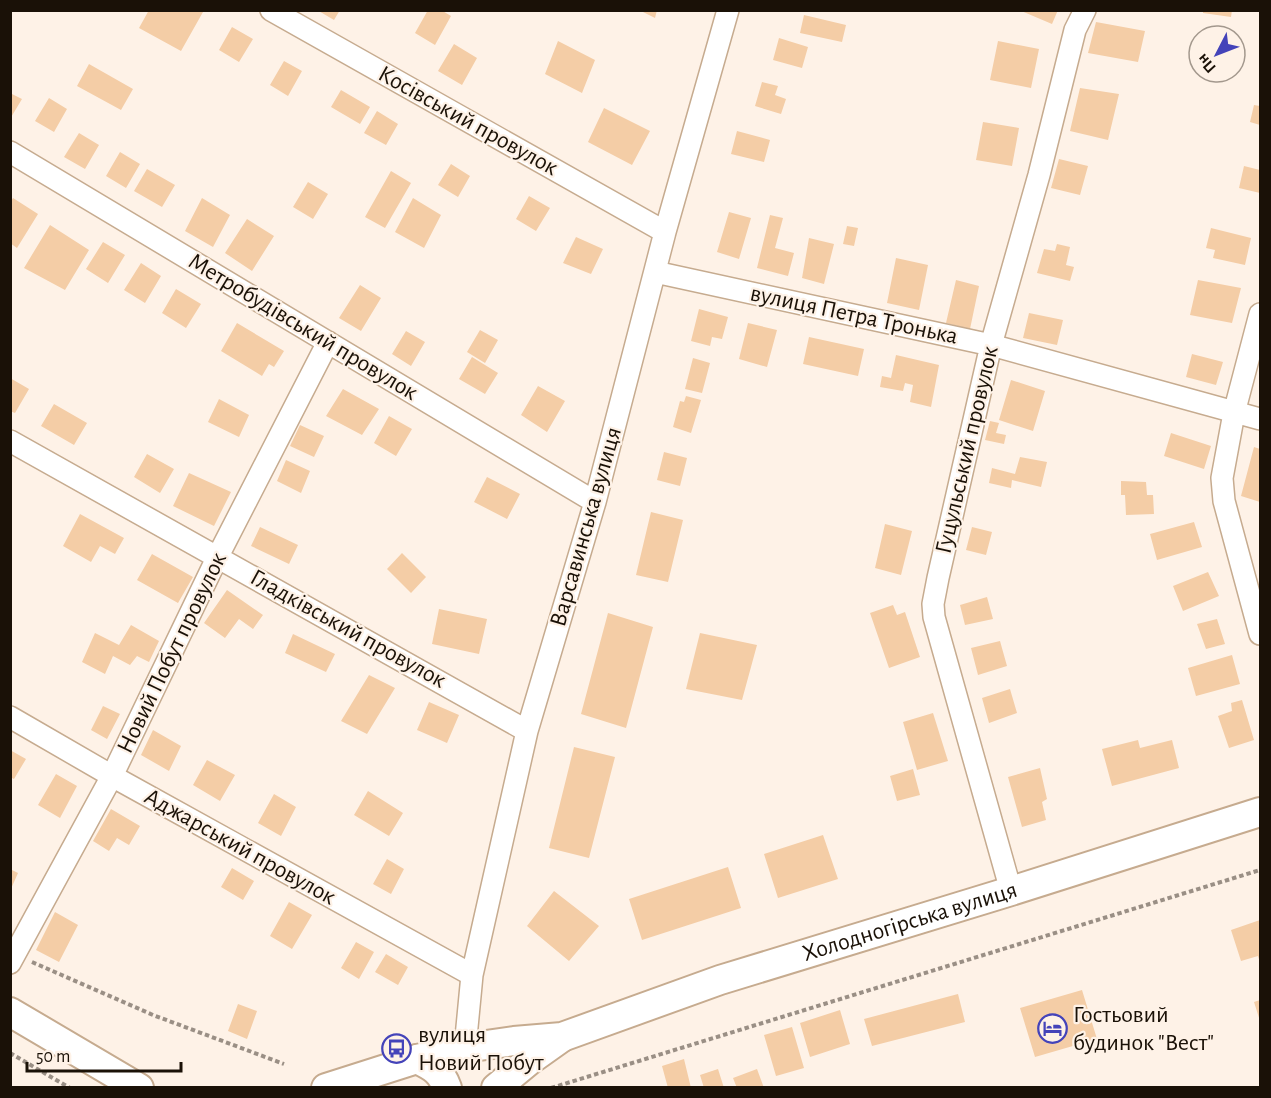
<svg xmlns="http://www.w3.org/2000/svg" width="1271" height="1098" font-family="'Alegreya Sans',sans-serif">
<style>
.building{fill:#f4cda6}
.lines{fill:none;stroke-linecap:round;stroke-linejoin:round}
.minor-casing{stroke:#c6ab8f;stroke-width:24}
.secondary-casing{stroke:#c6ab8f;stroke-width:32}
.path{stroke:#9a8f85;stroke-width:4;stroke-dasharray:4.5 3;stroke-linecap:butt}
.minor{stroke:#fff;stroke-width:21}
.secondary{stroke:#fff;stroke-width:28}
.labels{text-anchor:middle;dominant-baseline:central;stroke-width:4.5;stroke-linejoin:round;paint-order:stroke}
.street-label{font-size:24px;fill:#1a1107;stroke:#fef2e7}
.poi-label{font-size:24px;fill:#1a1107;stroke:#fef2e7;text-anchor:start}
</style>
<rect width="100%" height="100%" fill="#fef2e7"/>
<path class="building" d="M149,10h51l3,2 -22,39 -42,-23z
M317,10h23l-6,10z
M428,10h13l10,6 -16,29 -20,-12z
M639,10h18l-2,8z
M1019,10h39l-6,14z
M1203,10h29l-1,7 -28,-4z
M804,15l42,10 -4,17 -42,-9z
M1096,22l49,9 -7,31 -50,-9z
M232,27l21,12 -14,23 -20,-12z
M779,38l29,9 -6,21 -29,-8z
M558,41l37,19 -13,33 -37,-19z
M998,41l41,8 -8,39 -41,-8z
M454,44l23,14 -15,27 -24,-14z
M284,61l18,10 -14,25 -18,-11z
M89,64l44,25 -12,21 -44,-24z
M762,82l16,4 -3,9 11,4 -5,15 -26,-8z
M1080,88l39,6 -11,46 -38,-9z
M341,90l29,17 -10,17 -29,-17z
M10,93l12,6 -12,20z
M49,98l18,11 -13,23 -19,-11z
M1254,105l6,1v19l-10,-3z
M604,108l46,23 -18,34 -44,-23z
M377,111l21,13 -12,21 -22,-12z
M983,122l36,6 -7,38 -36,-6z
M737,131l33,9 -6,22 -33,-8z
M79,133l20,12 -14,24 -21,-12z
M120,152l20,12 -14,24 -20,-12z
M1059,159l29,7 -8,29 -29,-7z
M451,164l19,12 -12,21 -20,-12z
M1244,166l16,4v23l-21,-5z
M147,169l28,16 -13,22 -28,-16z
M391,171l20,12 -26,45 -20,-11z
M308,182l20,12 -15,25 -20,-12z
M529,196l21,12 -14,23 -20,-12z
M13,198l25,16 -21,34 -7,-5v-40z
M202,198l28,17 -17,32 -28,-16z
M413,198l28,17 -17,33 -29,-16z
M729,212l22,6 -12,41 -22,-7z
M770,215l13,3 -8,30 19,5 -6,23 -31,-8z
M247,219l27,17 -22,35 -27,-18z
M50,225l39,25 -24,40 -41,-22z
M847,226l11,2 -4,18 -11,-2z
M1211,228l40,10 -6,27 -32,-7 2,-8 -9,-2z
M576,237l27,12 -12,25 -28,-11z
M809,238l25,6 -10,40 -22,-6z
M103,242l22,13 -17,28 -22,-14z
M1057,244l13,3 -4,18 8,2 -4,14 -33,-8 7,-24 11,2z
M896,258l32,7 -9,45 -32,-7z
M141,263l20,13 -16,27 -21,-13z
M956,280l23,6 -9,43 -24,-6z
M1198,280l43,8 -9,35 -42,-8z
M360,285l21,13 -20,33 -22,-13z
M176,289l25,15 -15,24 -24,-15z
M699,309l29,8 -6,22 -10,-2 -2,9 -19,-5z
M1029,313l34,7 -6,25 -34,-7z
M237,323l47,28 -10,16 -5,-3 -7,12 -41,-25z
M748,323l29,7 -10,37 -28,-8z
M480,330l18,10 -13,23 -18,-11z
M406,331l19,11 -14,24 -19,-12z
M809,337l55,12 -6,27 -55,-12z
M1192,354l31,8 -7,23 -30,-8z
M896,355l43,10 -8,42 -21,-5 3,-17 -8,-2 -2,8 -23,-4 2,-11 9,2z
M472,357l26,16 -13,21 -26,-15z
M693,358l17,5 -8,30 -17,-4z
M10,378l19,11 -14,24 -5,-2z
M1011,380l34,11 -12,40 -34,-11z
M538,386l27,15 -18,31 -26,-17z
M343,389l36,20 -17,26 -36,-19z
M686,396l15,4 -10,33 -18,-6 7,-26 4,1z
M219,399l30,16 -10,22 -31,-15z
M54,404l33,19 -13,22 -33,-19z
M389,416l23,13 -16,27 -22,-13z
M990,421l9,2 -3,10 10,2 -2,9 -19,-4z
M300,425l24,11 -10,21 -24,-11z
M1171,433l40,13 -7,23 -40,-13z
M1254,447l6,2v53l-19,-6z
M664,452l23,6 -7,28 -23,-6z
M147,454l27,15 -14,24 -26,-16z
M1020,457l27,5 -6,25 -29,-7 -1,8 -22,-5 3,-15 23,6z
M286,460l24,11 -9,22 -24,-12z
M189,473l42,19 -17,34 -41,-20z
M487,477l33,17 -13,25 -33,-17z
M1121,481l25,1 1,13h6l1,19 -28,1 -1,-20h-4z
M651,512l32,8 -15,62 -32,-7z
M80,514l44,24 -9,16 -15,-8 -9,16 -28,-16z
M1194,522l8,25 -45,13 -7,-26z
M885,524l27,7 -11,44 -26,-7z
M260,527l38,18 -9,19 -38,-18z
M972,527l20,5 -6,23 -20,-5z
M402,553l24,24 -15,16 -24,-24z
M152,554l41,23 -15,26 -41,-23z
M1208,572l11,24 -36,15 -10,-25z
M227,590l36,25 -10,14 -14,-10 -14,19 -21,-15z
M987,597l6,22 -28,6 -5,-20z
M893,605l4,10 8,-3 15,45 -31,11 -19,-55z
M439,609l48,10 -8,35 -47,-10z
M608,613l45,14 -27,101 -45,-14z
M1217,619l8,25 -19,5 -9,-25z
M131,625l28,16 -10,21 -12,-6 -7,9 -17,-9 -8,18 -23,-12 13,-29 24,12z
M700,633l57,12 -15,55 -56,-11z
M293,634l42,20 -9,18 -41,-19z
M1000,641l7,25 -29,9 -7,-27z
M1232,655l8,29 -44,12 -8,-28z
M369,675l26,13 -28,46 -26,-13z
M1010,689l7,24 -28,10 -7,-25z
M1242,700l12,40 -25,8 -11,-32 14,-5 -1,-8z
M429,702l30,13 -12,28 -30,-13z
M103,706l17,8 -13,25 -16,-9z
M933,713l15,48 -31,9 -14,-48z
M153,730l28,16 -12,25 -28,-16z
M1138,740l2,8 32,-8 7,28 -67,18 -10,-37z
M574,747l41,10 -26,101 -40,-10z
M10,750l16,9 -12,20 -4,-2z
M207,760l28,15 -15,26 -27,-16z
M1040,768l7,31 -5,3 4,18 -24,7 -14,-50z
M913,769l7,26 -23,6 -7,-25z
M56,774l21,12 -17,32 -22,-13z
M368,791l35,22 -14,23 -35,-21z
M274,794l22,13 -15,29 -23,-13z
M111,809l29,17 -11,19 -12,-7 -8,13 -16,-10z
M823,835l15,44 -60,19 -14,-44z
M387,859l17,10 -13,25 -18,-10z
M728,867l13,41 -99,32 -13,-41z
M232,868l22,13 -11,19 -22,-13z
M10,869l8,4 -8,18z
M554,891l45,35 -30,35 -42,-35z
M289,902l23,13 -20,34 -22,-13z
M55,912l23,13 -19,37 -23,-12z
M1260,920v43l-2,-7 -17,5 -10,-31z
M356,942l18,10 -15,27 -18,-11z
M386,954l22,13 -10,18 -23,-13z
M1082,990l15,49 -62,18 -15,-49z
M958,994l7,28 -93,24 -8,-27z
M1260,1000v21l-6,-19z
M238,1004l19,7 -10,28 -19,-8z
M840,1010l10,34 -40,13 -10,-34z
M792,1027l12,41 -28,8 -12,-41z
M684,1059l7,29h-23l-6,-22z
M718,1069l6,19h-20l-4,-13z
M757,1069l7,19h-27l-4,-10z"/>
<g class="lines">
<defs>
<path id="minor" d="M271,10l394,222
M10,152l585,350
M655,272l336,73 269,74
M1260,314l-26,99 -12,65 2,23 36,133
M10,441l517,290
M10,717l102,59 360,199
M1011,891l-77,-274 -1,-13 5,-26 53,-233 48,-170 36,-145 10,-20
M10,963l102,-187 106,-220 110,-214
M465,1048l7,-73 55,-244 68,-229 70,-270 63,-222"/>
<g id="secondary">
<path d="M10,1012l129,76"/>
<path d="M417,1059c16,8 24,12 30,29"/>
<path id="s1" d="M326,1088l91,-29 48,-11 49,-7 48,-4 158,-57 291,-89 249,-79"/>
<path d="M496,1088l34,-28 31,-22"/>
</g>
</defs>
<use href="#minor" class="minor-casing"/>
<use href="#secondary" class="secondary-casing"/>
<path class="path" d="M32,962l121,53 131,49
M10,1053l60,35
M551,1088l709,-218"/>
<use href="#minor" class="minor"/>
<use href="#secondary" class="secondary"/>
</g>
<defs>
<symbol id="hotel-ring" viewBox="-11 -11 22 22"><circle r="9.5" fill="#fef2e7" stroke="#4443b9" stroke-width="1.5"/><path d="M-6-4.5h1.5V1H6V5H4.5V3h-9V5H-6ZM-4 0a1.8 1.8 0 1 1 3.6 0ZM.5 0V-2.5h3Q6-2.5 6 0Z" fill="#4443b9"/></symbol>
<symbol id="bus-ring" viewBox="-11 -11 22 22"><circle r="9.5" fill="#fef2e7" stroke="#4443b9" stroke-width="1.5"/><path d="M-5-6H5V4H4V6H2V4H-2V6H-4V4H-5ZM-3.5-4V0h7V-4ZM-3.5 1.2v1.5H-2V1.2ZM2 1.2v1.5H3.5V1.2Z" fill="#4443b9"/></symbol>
</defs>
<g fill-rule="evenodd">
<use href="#hotel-ring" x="1036" y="1012" width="33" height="33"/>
<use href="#bus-ring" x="380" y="1032" width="33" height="33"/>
</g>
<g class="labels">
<g class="street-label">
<text transform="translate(468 121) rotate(29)">Косівський провулок</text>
<text transform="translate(854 315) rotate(12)">вулиця Петра Тронька</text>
<text transform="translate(303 327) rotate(31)">Метробудівський провулок</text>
<text transform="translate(967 450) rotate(-77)">Гуцульський провулок</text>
<text transform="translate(586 527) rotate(-74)">Варсавинська вулиця</text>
<text transform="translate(348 629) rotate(29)">Гладківський провулок</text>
<text transform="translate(172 653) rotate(-64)">Новий Побут провулок</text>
<text transform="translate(240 847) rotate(29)">Аджарський провулок</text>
<text stroke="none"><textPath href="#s1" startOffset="609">Холодногірська вулиця</textPath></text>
</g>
<g class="poi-label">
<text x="1073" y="1015">Гостьовий<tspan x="1073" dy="28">будинок "Вест"</tspan></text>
<text x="418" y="1035">вулиця<tspan x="418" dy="28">Новий Побут</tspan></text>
</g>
</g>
<rect width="1271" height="1098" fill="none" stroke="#1a1107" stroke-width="24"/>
<g transform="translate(1217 54) rotate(228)"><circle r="28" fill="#fef2e7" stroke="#a3988d" stroke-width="1.5"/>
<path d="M0-4.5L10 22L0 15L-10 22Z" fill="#4443b9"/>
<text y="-9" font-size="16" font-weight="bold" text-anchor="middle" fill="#1a1107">Пн</text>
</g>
<path d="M27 1062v9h154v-9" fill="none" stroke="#1a1107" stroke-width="3"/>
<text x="36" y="1062" font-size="18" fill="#1a1107" stroke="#fef2e7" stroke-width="4.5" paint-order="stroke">50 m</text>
</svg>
